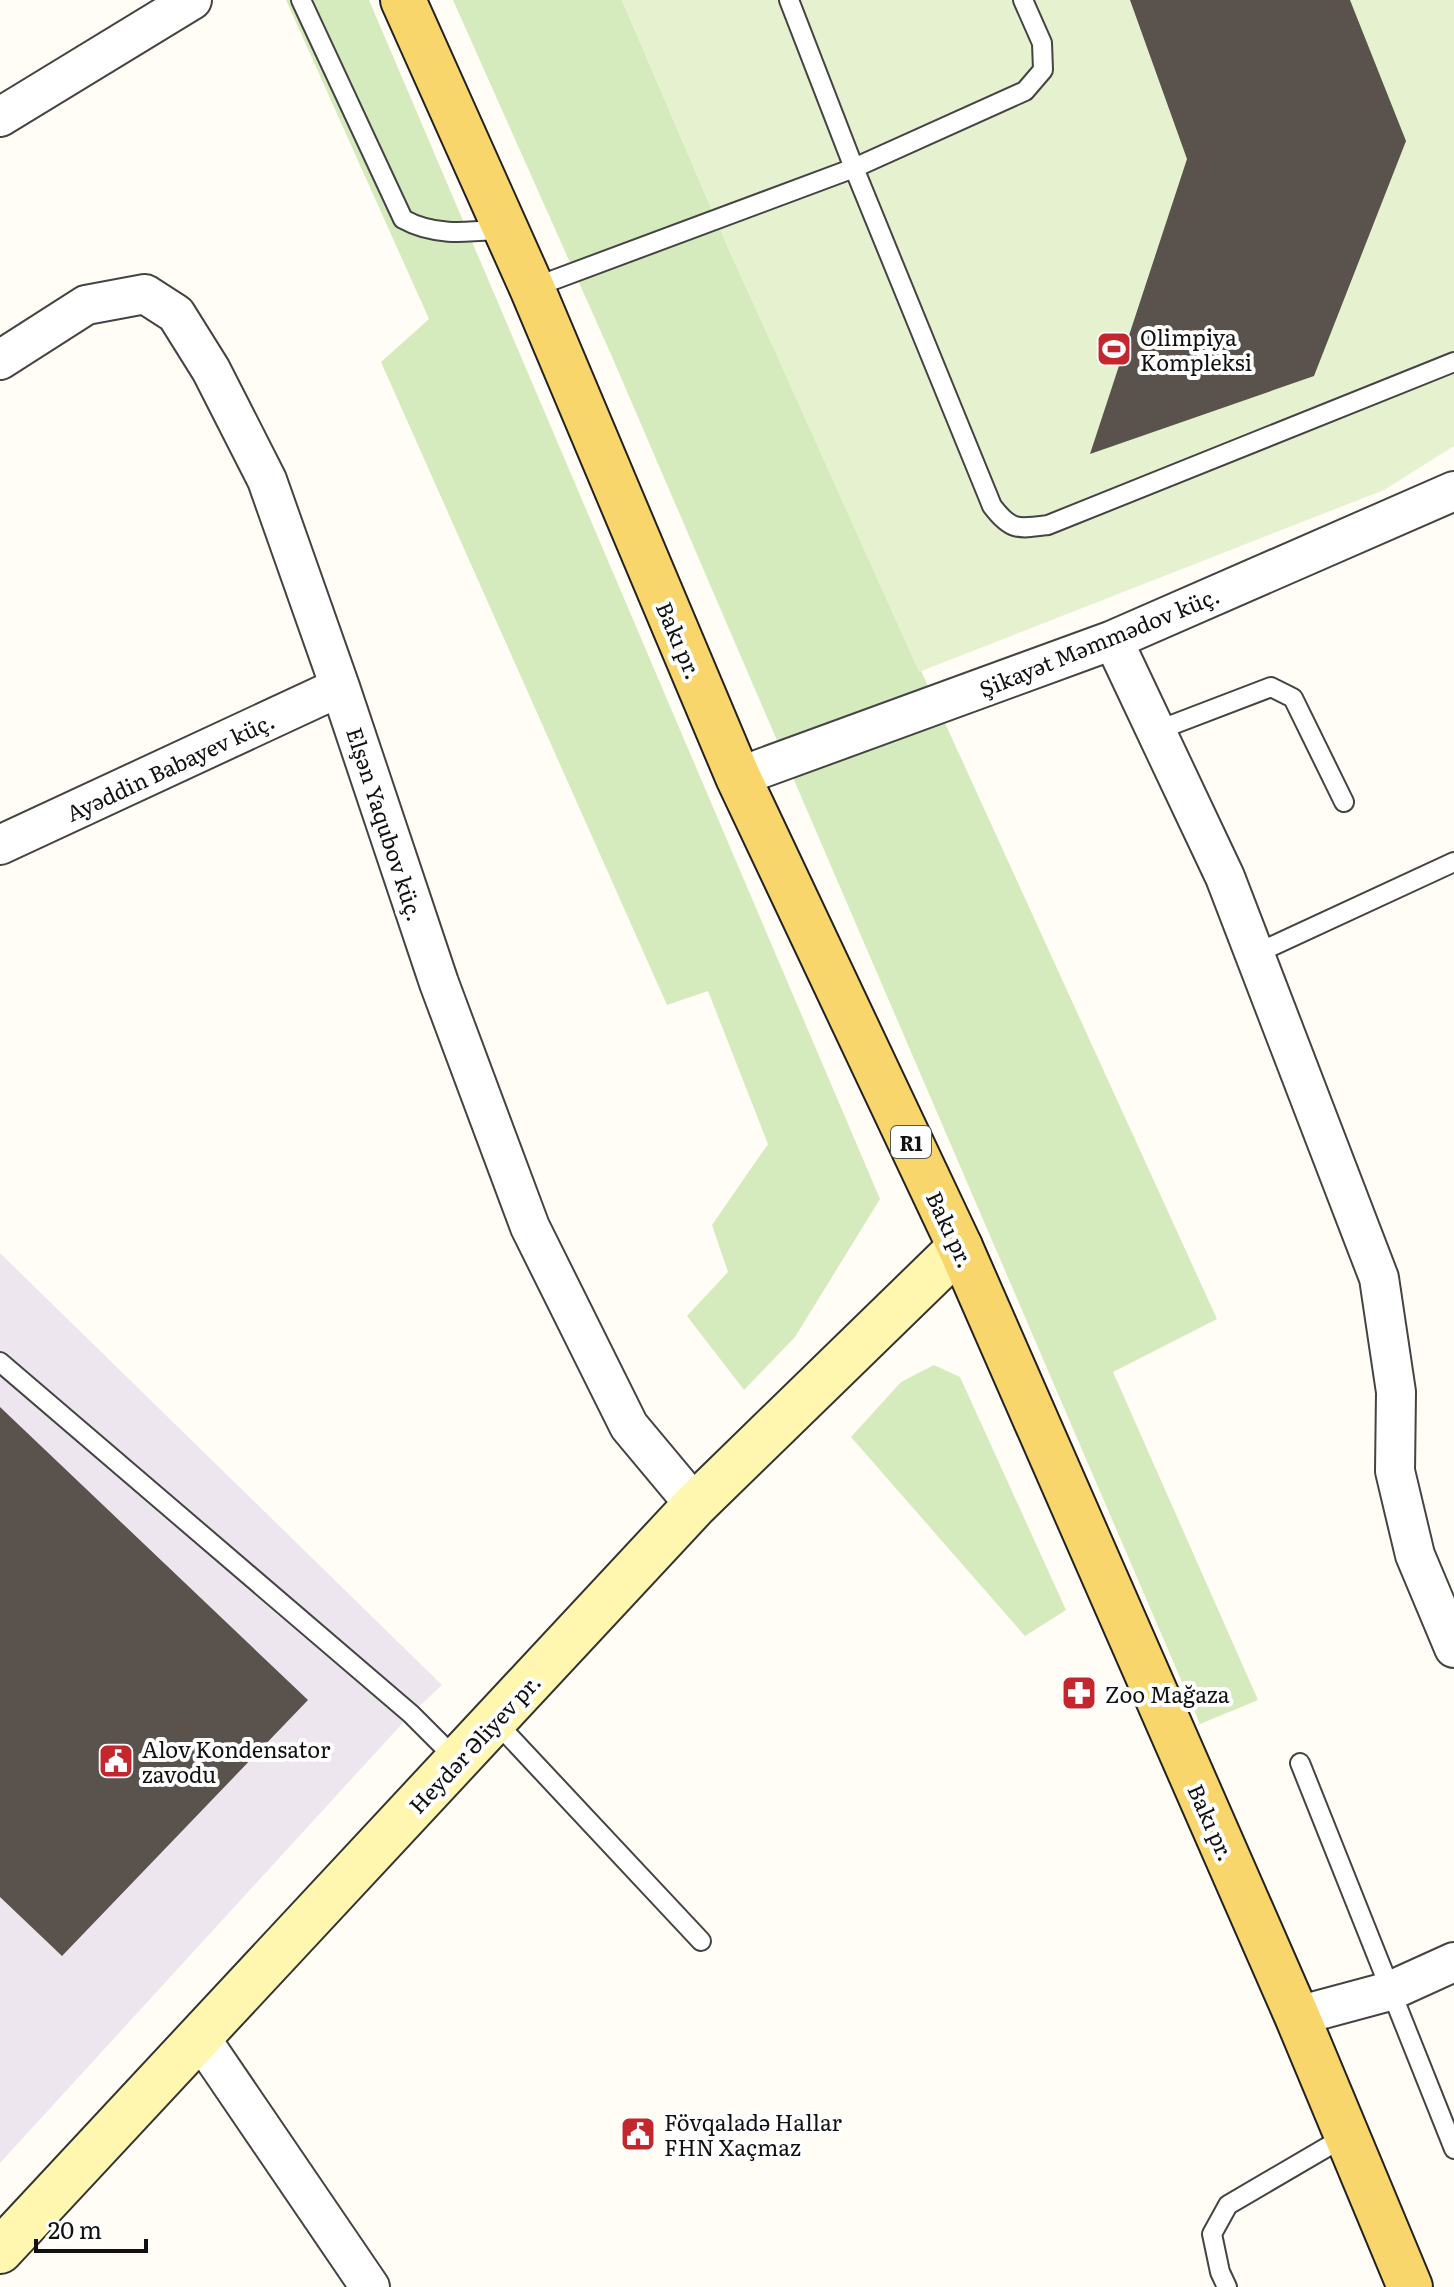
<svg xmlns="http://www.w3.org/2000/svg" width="1454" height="2287" font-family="Literata,serif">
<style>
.industrial{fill:#eee6ef}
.green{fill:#d5ebbd}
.pitch{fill:#e6f2cf}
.building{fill:#5a524d}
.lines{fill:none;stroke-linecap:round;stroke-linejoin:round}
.lane-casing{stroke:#444;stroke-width:22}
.street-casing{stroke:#444;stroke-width:42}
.secondary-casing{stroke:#333;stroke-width:48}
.primary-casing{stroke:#222;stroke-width:48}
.lane{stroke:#fff;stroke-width:18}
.street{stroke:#fff;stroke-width:38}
.secondary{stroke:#fff6b0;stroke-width:44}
.primary{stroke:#f9d66b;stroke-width:44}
.labels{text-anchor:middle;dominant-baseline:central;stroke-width:8;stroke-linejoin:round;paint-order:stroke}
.shield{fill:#fff;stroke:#585858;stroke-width:2}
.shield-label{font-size:20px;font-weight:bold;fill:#111}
.poi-label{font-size:22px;fill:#111;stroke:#fff;text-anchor:start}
.street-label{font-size:22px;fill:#111;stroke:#fff}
</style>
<rect width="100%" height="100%" fill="#fffdf5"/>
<path class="industrial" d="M0,1253l442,432 -31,29 -411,449z"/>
<path class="green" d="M286,0h83l511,1199 -85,138 -51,53 -57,-74 41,-44 -16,-47 56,-81 -60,-153 -41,14 -286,-643 48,-43z
M453,0h169l108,252 487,1067 -104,53 145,328 -58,24 -587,-1365z
M934,1365l26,12 106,233 -41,26 -174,-199 50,-55z"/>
<path class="pitch" d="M622,0h832v446l-70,44 -465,182 -189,-420z"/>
<path class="building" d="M1130,0h220l56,141 -92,235 -224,78 97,-295z
M0,1407l308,293 -246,256 -62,-59z"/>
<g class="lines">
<defs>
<path id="lane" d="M301,0l102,219c32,18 66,13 102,10
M789,0l65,168 138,338c19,25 26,23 56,19l406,-163
M532,288l322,-120 171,-77 18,-21 -1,-27 -19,-43
M1156,731l115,-44 22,11 51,104
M1255,954l199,-92
M0,1362l411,352 47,47
M495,1721l206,220
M1300,1763l154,386
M1227,2287l-7,-15 -8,-38 16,-29 118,-69"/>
<path id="street" d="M0,117l192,-117
M0,360l86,-55 59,-11 31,20 35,56 56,110 73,207 99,296 91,244 99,199 66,79
M1113,640l112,237 154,401 17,114 -1,79 20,84 39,93
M738,777l375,-137 341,-149
M0,845l340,-158
M1297,2016l93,-25 64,-29
M199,2036l171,251"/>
<path id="secondary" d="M0,2251l695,-746 265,-258"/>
<path id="primary" d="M403,0l129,288 206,489 222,470 337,769 113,271"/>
</defs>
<use href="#lane" class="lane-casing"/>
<use href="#street" class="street-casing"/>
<use href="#secondary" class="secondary-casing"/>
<use href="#primary" class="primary-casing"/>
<use href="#lane" class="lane"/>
<use href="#street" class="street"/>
<use href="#secondary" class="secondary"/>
<use href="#primary" class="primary"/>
</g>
<defs>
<symbol id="stadium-square" viewBox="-11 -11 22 22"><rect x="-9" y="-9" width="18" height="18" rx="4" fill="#c4262e" stroke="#fff"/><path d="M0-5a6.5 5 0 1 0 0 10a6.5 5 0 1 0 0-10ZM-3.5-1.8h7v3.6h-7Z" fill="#fff"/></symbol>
<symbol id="pharmacy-square" viewBox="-11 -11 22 22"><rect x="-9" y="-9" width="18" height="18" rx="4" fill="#c4262e" stroke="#fff"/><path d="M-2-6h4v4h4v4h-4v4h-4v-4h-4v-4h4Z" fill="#fff"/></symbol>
<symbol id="civic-square" viewBox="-11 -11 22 22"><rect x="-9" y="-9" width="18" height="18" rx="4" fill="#c4262e" stroke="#fff"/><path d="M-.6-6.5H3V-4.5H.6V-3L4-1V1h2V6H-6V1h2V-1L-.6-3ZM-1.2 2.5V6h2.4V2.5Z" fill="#fff"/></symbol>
</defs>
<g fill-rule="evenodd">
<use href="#stadium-square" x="1094" y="329" width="40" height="40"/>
<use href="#pharmacy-square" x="1059" y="1673" width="40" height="40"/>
<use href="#civic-square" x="96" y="1741" width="40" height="40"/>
<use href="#civic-square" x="618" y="2114" width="40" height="40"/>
</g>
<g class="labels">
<rect class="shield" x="891" y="1126" width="40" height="32" rx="6"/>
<g class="shield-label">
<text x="911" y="1142">R1</text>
</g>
<g class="poi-label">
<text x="1140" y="336">Olimpiya<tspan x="1140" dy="25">Kompleksi</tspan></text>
<text x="1105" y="1693">Zoo Mağaza</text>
<text x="142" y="1748">Alov Kondensator<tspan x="142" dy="25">zavodu</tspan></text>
<text x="664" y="2121">Fövqaladə Hallar<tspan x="664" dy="25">FHN Xaçmaz</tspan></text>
</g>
<g class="street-label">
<text transform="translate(680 640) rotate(67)">Bakı pr.</text>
<text transform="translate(1099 641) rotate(-22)">Şikayət Məmmədov küç.</text>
<text transform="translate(170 766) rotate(-25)">Ayəddin Babayev küç.</text>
<text transform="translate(386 824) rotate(72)">Elşən Yaqubov küç.</text>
<text transform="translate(951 1229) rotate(65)">Bakı pr.</text>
<text transform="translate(474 1743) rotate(-47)">Heydər Əliyev pr.</text>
<text transform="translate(1212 1822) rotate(66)">Bakı pr.</text>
</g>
</g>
<path d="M36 2239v12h110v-12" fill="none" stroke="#111111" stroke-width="4"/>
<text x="48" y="2239" font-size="24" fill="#111111" stroke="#ffffff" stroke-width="6" paint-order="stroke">20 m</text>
</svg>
